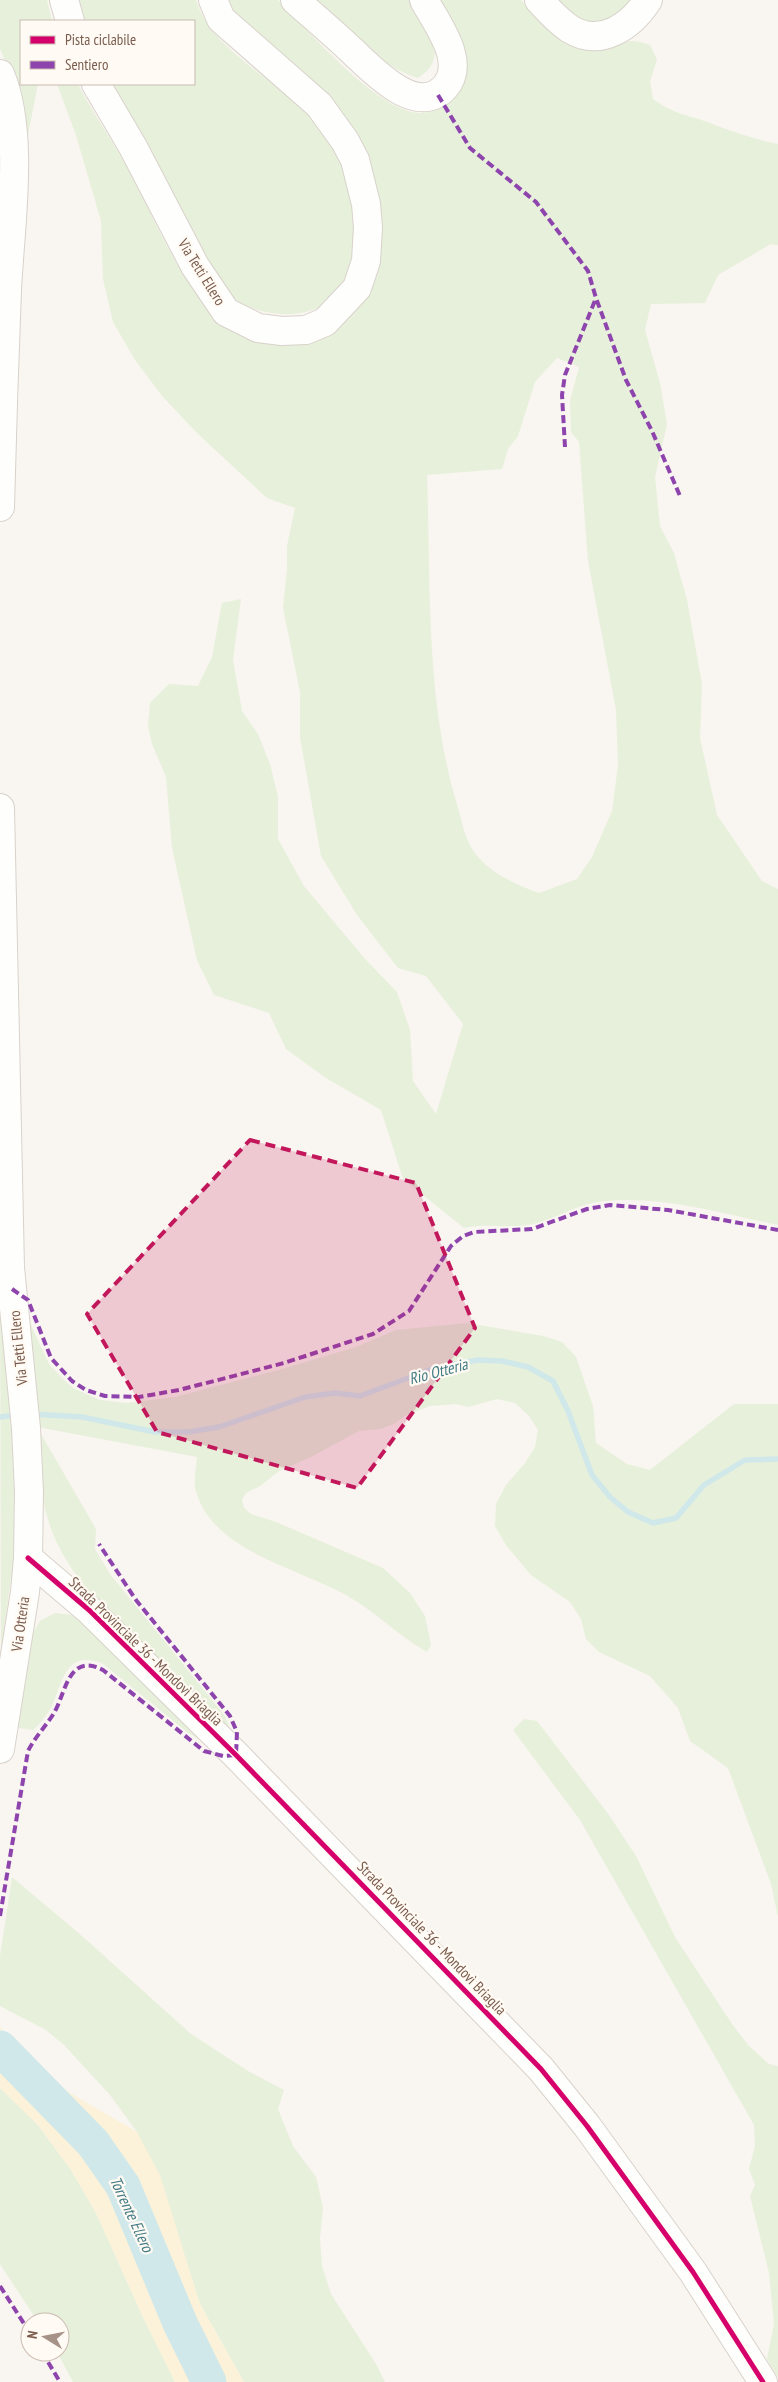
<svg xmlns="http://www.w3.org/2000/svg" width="778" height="2382" font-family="'PT Sans Narrow',sans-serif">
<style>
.green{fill:#e7f0db;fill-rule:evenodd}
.sand{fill:#fbf2d9}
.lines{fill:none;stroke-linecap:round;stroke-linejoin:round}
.stream{stroke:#d0e8ea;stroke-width:5.5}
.river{stroke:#d0e8ea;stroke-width:35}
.secondary-casing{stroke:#d9d2cb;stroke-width:30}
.secondary{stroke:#fefefd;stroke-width:28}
.quiet{stroke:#8e44ad;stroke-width:4;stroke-dasharray:8 4;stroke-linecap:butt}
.cycleway-casing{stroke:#fffaf3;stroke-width:8}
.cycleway{stroke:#d6006c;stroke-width:5}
.marked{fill:#c2185b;fill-opacity:0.2;stroke:#c2185b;stroke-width:4;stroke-dasharray:10 6;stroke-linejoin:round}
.labels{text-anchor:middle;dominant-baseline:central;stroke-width:4.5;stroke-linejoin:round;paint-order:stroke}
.street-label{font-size:15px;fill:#7a5c4d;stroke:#fffaf3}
.water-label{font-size:16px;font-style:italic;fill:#437c86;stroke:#fffaf3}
</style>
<rect width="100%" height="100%" fill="#f9f5f0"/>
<path class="green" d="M0,0h47l5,21h-31v63h17l-13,66 -12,-71 -13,-30z
M70,0h126c14,47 78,80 113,114 9,9 35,51 41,64 7,15 6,36 5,52 -1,11 0,23 -2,34 -9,53 -74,61 -114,38 -9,-6 -17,-16 -24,-24l-108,-194h87v-63h-118z
M227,0h51c30,30 99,111 141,113 13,1 25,-8 35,-15 30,-26 -3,-72 -16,-98h83c23,28 48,55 88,47 22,-4 16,-10 41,-2l7,15 -7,21 3,18c22,16 33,15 57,24 23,9 44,16 68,21v101l-7,-1 -53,31 -13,28 -54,1 -6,26 15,53 7,41 -12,53 5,49 14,27 13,47 15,84 -2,54 17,77 45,66 16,8v336c-58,-12 -122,-31 -181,-23 -24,4 -45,19 -69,23 -21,3 -44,-2 -64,3l-61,-49 -22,-69 -55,-32 -40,-29 -17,-36 -55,-18 -17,-35 -25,-112 -6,-71 -14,-33 -4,-18 2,-23 19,-19 29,2 14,-29 10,-54 19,-4 -8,61 9,51 16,23 12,30 8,33v42l26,47 61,73 32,33 13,38 3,51 23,33 27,-90 -37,-48 -28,-8 -41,-53 -36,-59 -21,-119v-45l-17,-84 4,-39v-23l8,-38 -28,-10 -69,-64 -35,-37 -28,-37 -22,-38 -10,-43 -2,-58 -25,-86 -19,-51h21c15,30 36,58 52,89 27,50 49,108 90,149l124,-4 30,-129 -136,-166zM557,358l22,9 -9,34 1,31 8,10 9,119 28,149 2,55 -6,46 -20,46 -15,22 -38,14c-25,-9 -54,-22 -68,-46 -6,-10 -9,-25 -12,-36 -34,-107 -28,-225 -32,-336l75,-6 6,-20 10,-13 17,-54z
M317,0h95c14,26 40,57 6,78 -39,-11 -71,-51 -101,-78z
M559,0h75c-4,8 -11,11 -18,15 -26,16 -39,7 -57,-15z
M0,1258l16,205 -1,86 -14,103z
M23,1308l26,56 16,17 10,8 25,11 26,3 49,-6 107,-28 74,-22 40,-17 71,-7 76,13 19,6 14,15 17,49 3,37 31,21 23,6 84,-66h44v513l-7,-33 -43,-116 -38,-27 -12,-33 -28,-32 -51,-24 -13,-13 -5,-20 -11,-17 -39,-27 -25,-30 -11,-19 1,-22 10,-19 19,-22 10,-16 3,-17 -9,-14 -14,-13 -18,-4 -29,8 -12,-3 -26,2 -24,9 -12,9 -14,5 -21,2 -48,26 -32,14 -19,15 -14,7 -4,7 2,8 7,6 25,8 107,46 27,25 15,23 6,29 -4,7c-29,-16 -52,-41 -81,-57 -48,-27 -134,-44 -150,-104 -3,-11 0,-22 1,-34l-160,-30 59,102 -1,20 15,25 115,142 7,19 -135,-133c-31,-38 -49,-65 -56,-115z
M55,1613l16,2 9,4 126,125 -19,-12 -85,-69c-37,-13 -39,18 -50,43 -5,9 -11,17 -19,24l-15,-2 14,-94 8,-13z
M524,1719l13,2 72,94 27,41 39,81 57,87 16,21 21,19 9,2v311l-11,-18 7,-35 -5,-51 -19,-77 5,-11 -6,-16 6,-23 -1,-21 -174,-305 -67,-90z
M12,1877l70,59 109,98 57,37 36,19 -6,19 15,37 23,31 7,31 -3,30 2,28 9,28 45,70 9,18h-141l-44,-78 -18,-55 -45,-117 -27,-37 -46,-50 -18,-15 -46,-24v-50z
M0,2088l38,37 33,45 25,43 46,102 33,67h-102l-16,-30h3v-30h-22l-38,-58z"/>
<path class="sand" d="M0,2025l4,13 37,38 96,56 23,43 40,129 44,78h-69l-33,-67 -46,-102 -25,-43 -33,-45 -38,-37z"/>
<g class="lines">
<path class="stream" d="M32,1414l50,3 73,15h33l31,-5 86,-30 30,-4 25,3 75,-28 43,-8 24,1 26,6 25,14 15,30 24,64 18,22 18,15 25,11 23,-5 28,-33 41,-25 33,-1
M0,1417l17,-2"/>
<path class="river" d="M0,2048l93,95 30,43 57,137 29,59"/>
<defs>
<path id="secondary" d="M64,0l6,21
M295,0c18,16 37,32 55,49 21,19 66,70 95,38 22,-25 -8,-63 -21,-87
M539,0c10,11 19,21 31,29 31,19 61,-3 78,-29
M0,74c25,59 10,152 7,216 -3,72 -5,145 -7,217
M96,84l37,63 62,119 31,46 32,16 24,3 24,-1 19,-8 32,-34 9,-27 2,-34 -2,-23 -11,-44 -10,-19 -26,-36 -98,-86 -8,-19
M0,808l10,460 16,160 3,64 -1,66 -3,34 -25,157
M28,1558l61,52 147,145 305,314 46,57 106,146 70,110"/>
</defs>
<use href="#secondary" class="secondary-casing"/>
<use href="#secondary" class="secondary"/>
<path class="quiet" d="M438,95l32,53 66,54 52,69 8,27 30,82 26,51 28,65
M565,447l-3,-52 3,-20 31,-77
M12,1289l16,11 23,58 21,23 14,9 19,6 34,1 40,-7 105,-27 89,-29 36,-23 42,-65 12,-10 11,-4 58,-3 55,-20 23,-4 58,5 110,20
M0,1916l28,-165c7,-14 18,-25 26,-38 12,-20 14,-61 49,-43l101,81 19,5 13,-1 1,-23 -7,-16 -94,-116 -37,-56
M0,2286l30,47
M42,2352l18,30"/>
<defs>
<path id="cycleway" d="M28,1558l61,52 147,145 305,314 46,57 106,146 70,110"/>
</defs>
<use href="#cycleway" class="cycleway-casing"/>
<use href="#cycleway" class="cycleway"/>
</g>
<path class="marked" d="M250,1140l166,43 59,145 -118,160 -200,-56 -70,-118z"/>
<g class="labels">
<g class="street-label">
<text transform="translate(202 272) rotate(58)">Via Tetti Ellero</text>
<text transform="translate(18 1348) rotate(-96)">Via Tetti Ellero</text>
<text transform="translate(20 1624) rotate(-82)">Via Otteria</text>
<text transform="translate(146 1651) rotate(44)">Strada Provinciale 36 - Mondovì Briaglia</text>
<text transform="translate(432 1938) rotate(46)">Strada Provinciale 36 - Mondovì Briaglia</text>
</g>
<g class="water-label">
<text transform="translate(438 1371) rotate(-15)">Rio Otteria</text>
<text transform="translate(132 2214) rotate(65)">Torrente Ellero</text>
</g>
</g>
<rect x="20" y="20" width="175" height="65" fill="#fffaf3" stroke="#cabbb1"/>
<rect x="30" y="36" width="25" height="8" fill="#d6006c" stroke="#cabbb1"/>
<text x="65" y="45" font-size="15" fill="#7a5c4d">Pista ciclabile</text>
<rect x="30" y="61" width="25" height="8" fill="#8e44ad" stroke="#cabbb1"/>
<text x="65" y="70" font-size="15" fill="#7a5c4d">Sentiero</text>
<g transform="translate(45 2337) rotate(280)"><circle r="24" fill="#fffaf3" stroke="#cabbb1"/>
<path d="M0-4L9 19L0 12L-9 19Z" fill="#a69286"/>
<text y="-8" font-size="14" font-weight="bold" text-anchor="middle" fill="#7a5c4d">N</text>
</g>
</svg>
